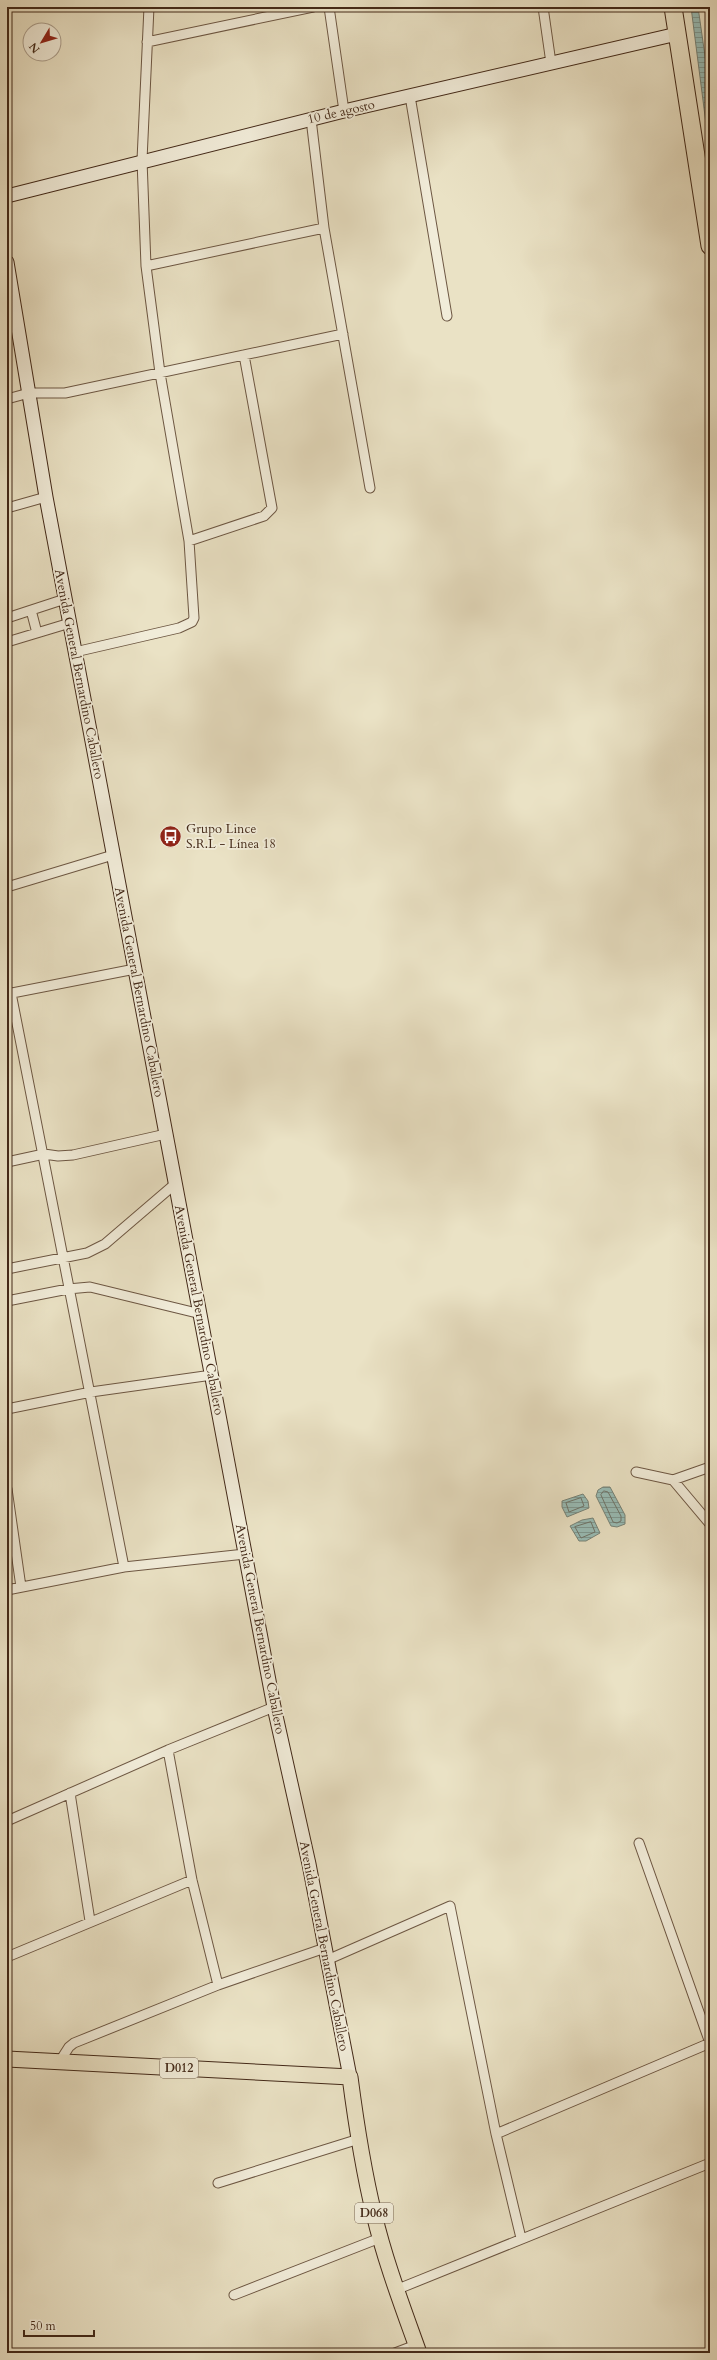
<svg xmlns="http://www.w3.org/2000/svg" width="717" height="2360" font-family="Cardo,serif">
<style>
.water{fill:url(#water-rules);stroke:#768277}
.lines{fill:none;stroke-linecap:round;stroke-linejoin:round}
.shore{stroke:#6e7368;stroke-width:1}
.street-casing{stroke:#6d5743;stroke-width:11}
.secondary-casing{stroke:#432918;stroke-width:15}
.primary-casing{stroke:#432918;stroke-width:17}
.highway-casing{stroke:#432918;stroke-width:19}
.street{stroke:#f1ecd9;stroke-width:9}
.secondary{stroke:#f1ecd9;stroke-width:13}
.primary{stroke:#eae2c5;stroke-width:15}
.highway{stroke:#eae2c5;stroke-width:17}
.labels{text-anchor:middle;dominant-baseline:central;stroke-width:3.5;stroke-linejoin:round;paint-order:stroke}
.shield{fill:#f1ecd9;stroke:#776452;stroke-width:1}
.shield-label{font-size:12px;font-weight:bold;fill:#432918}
.street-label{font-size:13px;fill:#432918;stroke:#f1ecd9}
.poi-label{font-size:13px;fill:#432918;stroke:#f1ecd9;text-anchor:start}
</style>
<defs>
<pattern id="water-rules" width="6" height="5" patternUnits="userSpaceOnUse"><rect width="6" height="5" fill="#98bdb7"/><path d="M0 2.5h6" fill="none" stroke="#7e9a94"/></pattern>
</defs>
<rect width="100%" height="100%" fill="#eae2c5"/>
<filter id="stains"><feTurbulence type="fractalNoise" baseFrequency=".005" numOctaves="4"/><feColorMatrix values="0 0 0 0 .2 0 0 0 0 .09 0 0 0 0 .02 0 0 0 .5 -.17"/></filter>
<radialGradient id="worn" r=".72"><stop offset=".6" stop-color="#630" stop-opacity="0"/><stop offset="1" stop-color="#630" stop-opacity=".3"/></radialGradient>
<path class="water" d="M691,7h7l12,84v64z
M603,1487h7l15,28v9l-8,3 -6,-1 -15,-30 2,-6z
M583,1494l5,7 1,7 -22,9 -5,-10v-6z
M593,1518l7,15 -14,8h-7l-9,-15 12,-6z"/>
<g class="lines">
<path class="shore" d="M710,81l-5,2 5,42
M604,1491l4,1 13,24v5l-4,2 -4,-1 -12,-27z
M581,1498l3,8 -15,6 -3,-9z
M591,1522l4,10 -14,6 -6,-11z"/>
<defs>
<path id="street" d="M329,7l15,104
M543,7l8,56
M147,42l166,-35
M410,96l37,220
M311,119l13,109 46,260
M146,266l178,-38
M7,399l22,-6h36l278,-59
M7,508l39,-11
M189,541l75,-25 8,-8 -28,-153
M31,610l6,23
M7,618l58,-19
M7,642l63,-19
M75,652l104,-24 13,-6 2,-4 -5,-77 -29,-168 -14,-107 -4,-106 7,-153
M7,887l106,-32
M11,993l113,574
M7,994l128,-25
M7,1162l37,-8 14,2 15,-1 93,-21
M7,1269l80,-16 18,-9 70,-60
M7,1301l61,-12 22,-2 111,27
M7,1409l84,-17 121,-17
M636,1472l37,8 37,44
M673,1480l37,-13
M7,1489l14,98
M7,1590l117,-23 121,-13
M168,1750l24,130 26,105
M70,1793l20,128
M7,1821l161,-71 106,-43
M639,1843l71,200
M7,1957l185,-77
M327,1960l123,-54 46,228 25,104
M60,2061l9,-14 5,-4 144,-58 107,-37
M496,2134l214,-91
M218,2183l141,-44
M398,2289l312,-126
M234,2295l146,-57
M395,2353l21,-8"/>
<path id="secondary" d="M7,196l337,-85 333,-77
M7,262l39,235 120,637 108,573 35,157 41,213"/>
<path id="primary" d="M7,2059l343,18c6,46 13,92 24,137 11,47 29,94 45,139"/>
<path id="highway" d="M673,7l37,239"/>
</defs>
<use href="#street" class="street-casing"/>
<use href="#secondary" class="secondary-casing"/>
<use href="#primary" class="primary-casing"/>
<use href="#highway" class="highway-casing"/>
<use href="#street" class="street"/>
<use href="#secondary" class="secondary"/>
<use href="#primary" class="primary"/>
<use href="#highway" class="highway"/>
</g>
<defs>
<symbol id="bus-disc" viewBox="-11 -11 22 22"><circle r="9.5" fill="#8f2418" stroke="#f1ecd9"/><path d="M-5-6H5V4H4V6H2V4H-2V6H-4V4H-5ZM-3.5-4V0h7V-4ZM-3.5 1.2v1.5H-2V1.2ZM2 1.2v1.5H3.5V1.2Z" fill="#fff"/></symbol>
</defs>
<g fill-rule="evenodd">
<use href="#bus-disc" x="158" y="824" width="25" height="25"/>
</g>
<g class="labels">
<g class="shield">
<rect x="160" y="2058" width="38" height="20" rx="3"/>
<rect x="355" y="2203" width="38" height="20" rx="3"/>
</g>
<g class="shield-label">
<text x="179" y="2068">D012</text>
<text x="374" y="2213">D068</text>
</g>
<g class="street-label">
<text transform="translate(341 112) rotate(-13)">10 de agosto</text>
<text transform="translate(79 674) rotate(79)">Avenida General Bernardino Caballero</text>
<text transform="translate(139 992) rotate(79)">Avenida General Bernardino Caballero</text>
<text transform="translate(199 1310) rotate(79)">Avenida General Bernardino Caballero</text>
<text transform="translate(260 1629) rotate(79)">Avenida General Bernardino Caballero</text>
<text transform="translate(324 1946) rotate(79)">Avenida General Bernardino Caballero</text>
</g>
<g class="poi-label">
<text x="186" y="829">Grupo Lince<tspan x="186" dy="15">S.R.L - Línea 18</tspan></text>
</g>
</g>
<rect width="717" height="2360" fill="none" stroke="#eae2c5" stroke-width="24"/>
<rect x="8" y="8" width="701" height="2344" fill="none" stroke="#432918" stroke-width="2"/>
<rect x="12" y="12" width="693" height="2336" fill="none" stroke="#432918"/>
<g transform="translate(42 42) rotate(232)"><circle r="19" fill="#f1ecd9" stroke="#ab9e8c"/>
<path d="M0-3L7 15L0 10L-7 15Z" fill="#8f2418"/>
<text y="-6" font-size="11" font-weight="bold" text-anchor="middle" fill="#432918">N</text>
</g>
<path d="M24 2330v6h70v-6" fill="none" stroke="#432918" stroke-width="2"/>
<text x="30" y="2330" font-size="12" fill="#432918" stroke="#f1ecd9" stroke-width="3" paint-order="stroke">50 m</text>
<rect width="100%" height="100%" filter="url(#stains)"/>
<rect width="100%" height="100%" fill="url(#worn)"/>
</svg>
